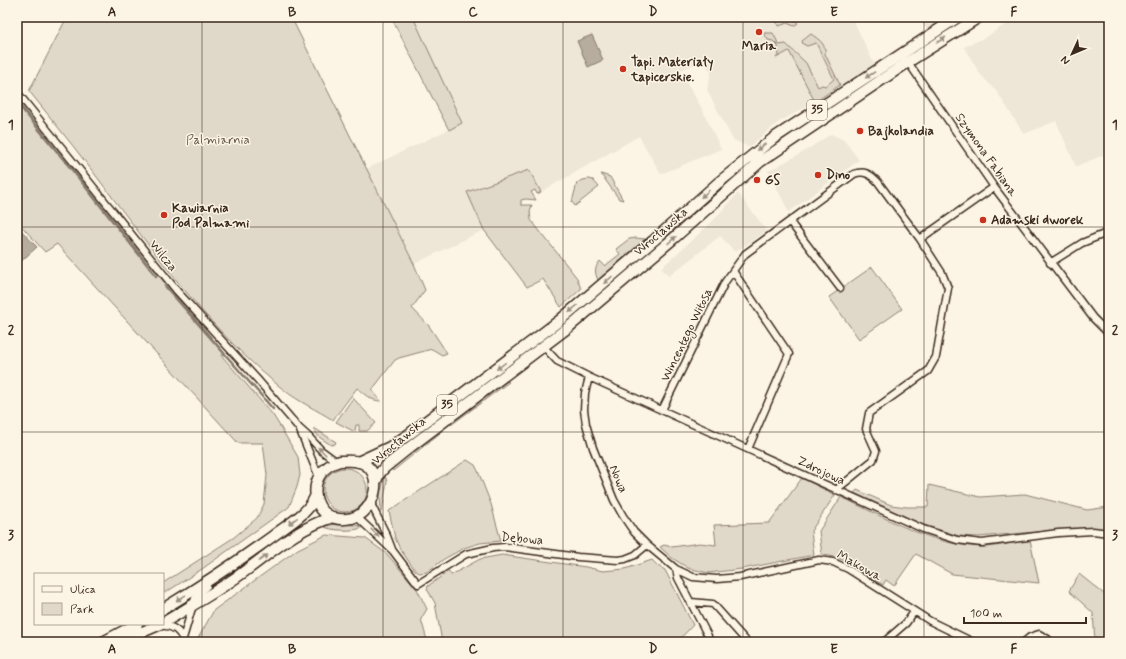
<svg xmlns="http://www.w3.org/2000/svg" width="1126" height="659" font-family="Mynerve,sans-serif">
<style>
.built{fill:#eee6d6}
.green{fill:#e0d8c8;stroke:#8e8173}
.water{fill:#b7ad9e;stroke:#85796b}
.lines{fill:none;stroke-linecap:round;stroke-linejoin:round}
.stream{stroke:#85796b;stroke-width:2.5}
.minor-casing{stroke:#3b2a1e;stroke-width:9}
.primary-casing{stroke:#3b2a1e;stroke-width:13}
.minor{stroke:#fcf5e5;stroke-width:6}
.primary{stroke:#fcf5e5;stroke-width:10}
.oneway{fill:#9c9082}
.grid{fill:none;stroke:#3b2a1e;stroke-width:1;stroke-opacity:0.55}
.poi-dot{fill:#c8321e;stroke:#fcf5e5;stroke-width:1.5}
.labels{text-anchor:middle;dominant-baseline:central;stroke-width:3;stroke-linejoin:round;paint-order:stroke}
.shield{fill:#fcf5e5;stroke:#75675a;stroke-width:1}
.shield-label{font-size:12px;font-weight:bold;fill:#3b2a1e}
.poi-label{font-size:13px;font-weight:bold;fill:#3b2a1e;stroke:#fcf5e5;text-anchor:start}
.park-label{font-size:13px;fill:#645648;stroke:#fcf5e5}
.street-label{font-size:13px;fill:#3b2a1e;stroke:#fcf5e5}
.neatline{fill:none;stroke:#3b2a1e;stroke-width:1.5}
.grid-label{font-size:13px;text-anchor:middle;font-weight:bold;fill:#3b2a1e}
</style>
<rect width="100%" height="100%" fill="#fcf5e5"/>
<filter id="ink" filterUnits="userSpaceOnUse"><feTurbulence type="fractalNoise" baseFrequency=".025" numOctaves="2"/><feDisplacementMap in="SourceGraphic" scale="8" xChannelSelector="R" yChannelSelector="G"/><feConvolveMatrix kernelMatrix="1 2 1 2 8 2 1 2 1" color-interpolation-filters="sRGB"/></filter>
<g filter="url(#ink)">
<path class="built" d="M413,17h439l22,47 -59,38 -36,20 -30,25 -16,-7 -26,-50 4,-18 -7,-11 -24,9 8,15 13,22 20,42 -60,25 -22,-38 -98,56 -12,-21 -61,21 16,38 -70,34 -48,-95 96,-46z
M916,17h29l-18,12z
M1017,17h92v136l-33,13 -20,-45 -32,13 -27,-42 -17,-18 -16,-27 22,-10z
M831,134l13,6 15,20 -70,52 -21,-41 34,-18z
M738,193l29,38 -32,21 -15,-16 -51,40 -8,-8 50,-45z"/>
<path class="green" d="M67,17h224l123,247 11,26 -13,18 17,18 18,27 -5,2 -10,-6 -33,9 -4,2 -23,30 9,11c-10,0 -17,-7 -24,-13l-24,32c-16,-10 -34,-18 -49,-30 -67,-53 -118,-122 -169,-189 -28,-38 -57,-74 -86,-110z
M391,17h22l49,106 -13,7z
M782,17h9l7,6 -4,3 -7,-3 -8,3 -4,-6z
M764,33h9l6,12 7,-1 20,19 12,24 4,-2 4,1 8,-7 -18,-36 -9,3 -4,-2 -1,-3 9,-7c7,5 16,10 14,20l15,31 -25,17 -26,-51 -13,7 3,-4 -1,-8 -5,-5 -5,-1z
M17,100l135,168 72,84 -2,4 51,59 8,13 17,29 2,18 -3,12 -8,20 -87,62 -37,24 -2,-4v-6l70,-45 24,-20 7,-14 3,-29 -4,-32h-25l-181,-199 -12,8 -28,-31z
M529,170l12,22 -4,2 -2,-4 -4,2 5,8 -10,-1 -5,1v5h11l-2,6 1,9 46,58 4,11 -20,18 -18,-28 -16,8 -43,-57 -17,-38z
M601,174l9,3 13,23 -4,-1z
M589,179l4,1 6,7 -24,19 -3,-4 5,-19 6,-3z
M636,238l9,1 -47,41c-4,-8 -3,-13 2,-19l5,5 15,-12 -4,-5 13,-10z
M872,267l30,42 -43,30 -30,-42z
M506,381l3,1 -58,43v-3l7,-5z
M353,398l23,25 -9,8h-8v-6h-3l-1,6h-2l-17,-9z
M314,428l22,14 -1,2 -4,1 -12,-8 -5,-7z
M440,433l-47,38 -1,-2c9,-8 36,-35 48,-36z
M467,460l8,5 3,6 13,33 10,37 -21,2 -16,5 -20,11 -17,13 -8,1 -4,-3 -15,-21 -5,-11 -6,-27z
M323 490a22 22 0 1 1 44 0a22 22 0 1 1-44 0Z
M385,476l2,5 -5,30 -1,1 -1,-18z
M802,478l33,17 -24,36 3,24 -72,14 -34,4 -20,-5 -16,-10 -12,-11 4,-2 8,2 28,-4 16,2 -2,-20 55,-2z
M929,485l51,12 45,-3 62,16 22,-3v23l-14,-2 -37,2 -80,7 -19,-1 -35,-11 -70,-32 3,-3 34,15 16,2h21z
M841,497c45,21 90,48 140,50 16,0 34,-5 49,-7l9,43 -87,-9 -36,-20 -22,32 -8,-6 -3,5c-22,-13 -35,-28 -61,-30l-3,-24z
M337,524l18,1 8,2c-6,5 -34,4 -40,-1z
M326,535l39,3 22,16 30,35 10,20 -6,10 6,21 4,2h-235l18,-32 84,-61z
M502,555l84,12 17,4 22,-2 27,-9 6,6 7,4 28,55 -16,17h-235l-7,-39 -8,-14 1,-3 21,-15 2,4 29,-16z
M1079,574l30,24v44h-14l-2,-29 -24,-22z"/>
<path class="water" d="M592,35l11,25 -15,7 -11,-26z
M17,226l20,21 -20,18z"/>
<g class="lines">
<path class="stream" d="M18,104l55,67 83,105
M165,286l108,123"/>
<defs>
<path id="minor" d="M908,62l86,125 99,131 16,16
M17,92l160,199 80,88 42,49 10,9 13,14 15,11
M790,222l50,66
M1050,263l32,-20 27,-11
M733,271l56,83 -41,95
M544,347l13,14 32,16 334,152 34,11 25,3 76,-10 35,-2 16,2
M589,377l-4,16 -1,17 2,14 7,24 21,52 9,16 11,16 13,13 29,24 17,8 24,2 23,-2 79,-17 14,2 15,7 82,52 43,21
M662,410l63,-128 20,-28 109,-80c10,-4 16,0 24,8l42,57 74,-52
M299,428l20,49
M836,490l37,-30 3,-9 -10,-22 3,-16 59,-42 8,-14 12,-69 -6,-15 -22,-34
M371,504l16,32 5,13
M357,517l36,34 25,33 48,-30 27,-6 12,-1 73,10 40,3 7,-1 10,-4 12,-10
M676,569l2,9 30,58 -2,6
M691,602l22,2 34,38
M160,626c11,-1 18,3 23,13
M182,642l13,-44 12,-12
M884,642l22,-19 8,-11
M1024,642l6,-5 9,-3 9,5 2,3"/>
<path id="primary" d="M340,461c6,0 13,-1 19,1 27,7 17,51 -7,56 -41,10 -51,-47 -12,-57z
M358,462l32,-15 18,-12 151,-114 94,-80 65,-58 56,-45 184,-121
M375,483l4,-9 5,-6 26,-21 160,-121 104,-88 87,-77 147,-99 71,-45
M163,609c38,-23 74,-47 110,-73 14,-11 35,-22 42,-39
M163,623c23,-14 46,-27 68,-42 33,-22 63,-52 102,-64
M103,642l34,-18
M119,642l42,-18"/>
</defs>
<use href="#minor" class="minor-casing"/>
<use href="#primary" class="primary-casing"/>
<use href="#minor" class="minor"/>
<use href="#primary" class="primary"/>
</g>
<defs><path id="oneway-solid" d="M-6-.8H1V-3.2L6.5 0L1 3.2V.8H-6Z"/></defs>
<g class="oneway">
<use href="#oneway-solid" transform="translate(941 40) rotate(-33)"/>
<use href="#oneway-solid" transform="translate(870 75) rotate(147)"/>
<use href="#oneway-solid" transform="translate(761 147) rotate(143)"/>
<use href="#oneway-solid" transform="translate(705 194) rotate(138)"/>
<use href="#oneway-solid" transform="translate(672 240) rotate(-41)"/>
<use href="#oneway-solid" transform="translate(608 280) rotate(140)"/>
<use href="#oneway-solid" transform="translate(573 309) rotate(140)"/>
<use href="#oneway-solid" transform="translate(501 366) rotate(143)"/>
<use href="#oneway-solid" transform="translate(322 451) rotate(-135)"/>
<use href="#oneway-solid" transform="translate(293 521) rotate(142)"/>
<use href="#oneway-solid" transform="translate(375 533) rotate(44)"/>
<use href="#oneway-solid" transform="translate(263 558) rotate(-37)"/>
<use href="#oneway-solid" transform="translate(181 598) rotate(148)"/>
</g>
</g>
<path class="grid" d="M202,17v625M383,17v625M563,17v625M743,17v625M924,17v625M17,227h1092M17,432h1092"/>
<g class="poi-dot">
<circle cx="759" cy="32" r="4"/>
<circle cx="623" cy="69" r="4"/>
<circle cx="860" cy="131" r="4"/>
<circle cx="818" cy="175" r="4"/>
<circle cx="757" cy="180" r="4"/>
<circle cx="164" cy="215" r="4"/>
<circle cx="983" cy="220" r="4"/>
</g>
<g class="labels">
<g class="shield">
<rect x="807" y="100" width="20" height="20" rx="3"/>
<rect x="437" y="395" width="20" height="20" rx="3"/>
</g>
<g class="shield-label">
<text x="817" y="110">35</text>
<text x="447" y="405">35</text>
</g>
<g class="poi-label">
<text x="759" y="46" text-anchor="middle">Maria</text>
<text x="631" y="62">Tapi. Materiały<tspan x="631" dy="15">tapicerskie.</tspan></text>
<text x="868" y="131">Bajkolandia</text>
<text x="826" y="175">Dino</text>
<text x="765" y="180">GS</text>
<text x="172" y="208">Kawiarnia<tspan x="172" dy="15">Pod Palmami</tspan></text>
<text x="991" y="220">Adamski dworek</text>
</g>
<g class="park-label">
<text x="218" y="140">Palmiarnia</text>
</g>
<g class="street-label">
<text transform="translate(986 155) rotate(55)">Szymona Fabiana</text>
<text transform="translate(661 232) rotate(-41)">Wrocławska</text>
<text transform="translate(163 256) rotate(51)">Wilcza</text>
<text transform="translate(687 335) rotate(-64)">Wincentego Witosa</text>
<text transform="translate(399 441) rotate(-40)">Wrocławska</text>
<text transform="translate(821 471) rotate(25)">Zdrojowa</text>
<text transform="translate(618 479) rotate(67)">Nowa</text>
<text transform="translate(522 539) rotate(5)">Dębowa</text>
<text transform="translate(859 566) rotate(29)">Makowa</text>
</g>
</g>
<rect width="1126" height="659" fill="none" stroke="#fcf5e5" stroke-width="44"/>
<rect x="34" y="573" width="130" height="52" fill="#fcf5e5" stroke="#afa495"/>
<rect x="42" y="586" width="20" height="6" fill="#fcf5e5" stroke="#afa495"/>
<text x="70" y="593" font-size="12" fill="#3b2a1e">Ulica</text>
<rect x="42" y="603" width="20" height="12" fill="#e0d8c8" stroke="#afa495"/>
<text x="70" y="613" font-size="12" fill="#3b2a1e">Park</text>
<g transform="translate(1072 54) rotate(226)" stroke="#fcf5e5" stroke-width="3" paint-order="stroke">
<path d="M0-3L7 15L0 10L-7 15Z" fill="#3b2a1e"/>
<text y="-6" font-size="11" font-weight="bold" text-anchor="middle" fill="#3b2a1e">N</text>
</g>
<path d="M964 617v6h122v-6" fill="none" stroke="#3b2a1e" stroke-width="2"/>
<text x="970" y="617" font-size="12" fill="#3b2a1e" stroke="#fcf5e5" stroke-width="3" paint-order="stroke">100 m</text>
<rect x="22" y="22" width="1082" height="615" class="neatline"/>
<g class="grid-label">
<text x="112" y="16">A</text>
<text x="292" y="16">B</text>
<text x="473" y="16">C</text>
<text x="653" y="16">D</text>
<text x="834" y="16">E</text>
<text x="1014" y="16">F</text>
<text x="11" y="129">1</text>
<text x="1115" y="129">1</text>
<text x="11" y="334">2</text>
<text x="1115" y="334">2</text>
<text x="11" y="539">3</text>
<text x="1115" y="539">3</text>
<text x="112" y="653">A</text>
<text x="292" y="653">B</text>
<text x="473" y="653">C</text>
<text x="653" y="653">D</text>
<text x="834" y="653">E</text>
<text x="1014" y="653">F</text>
</g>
</svg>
